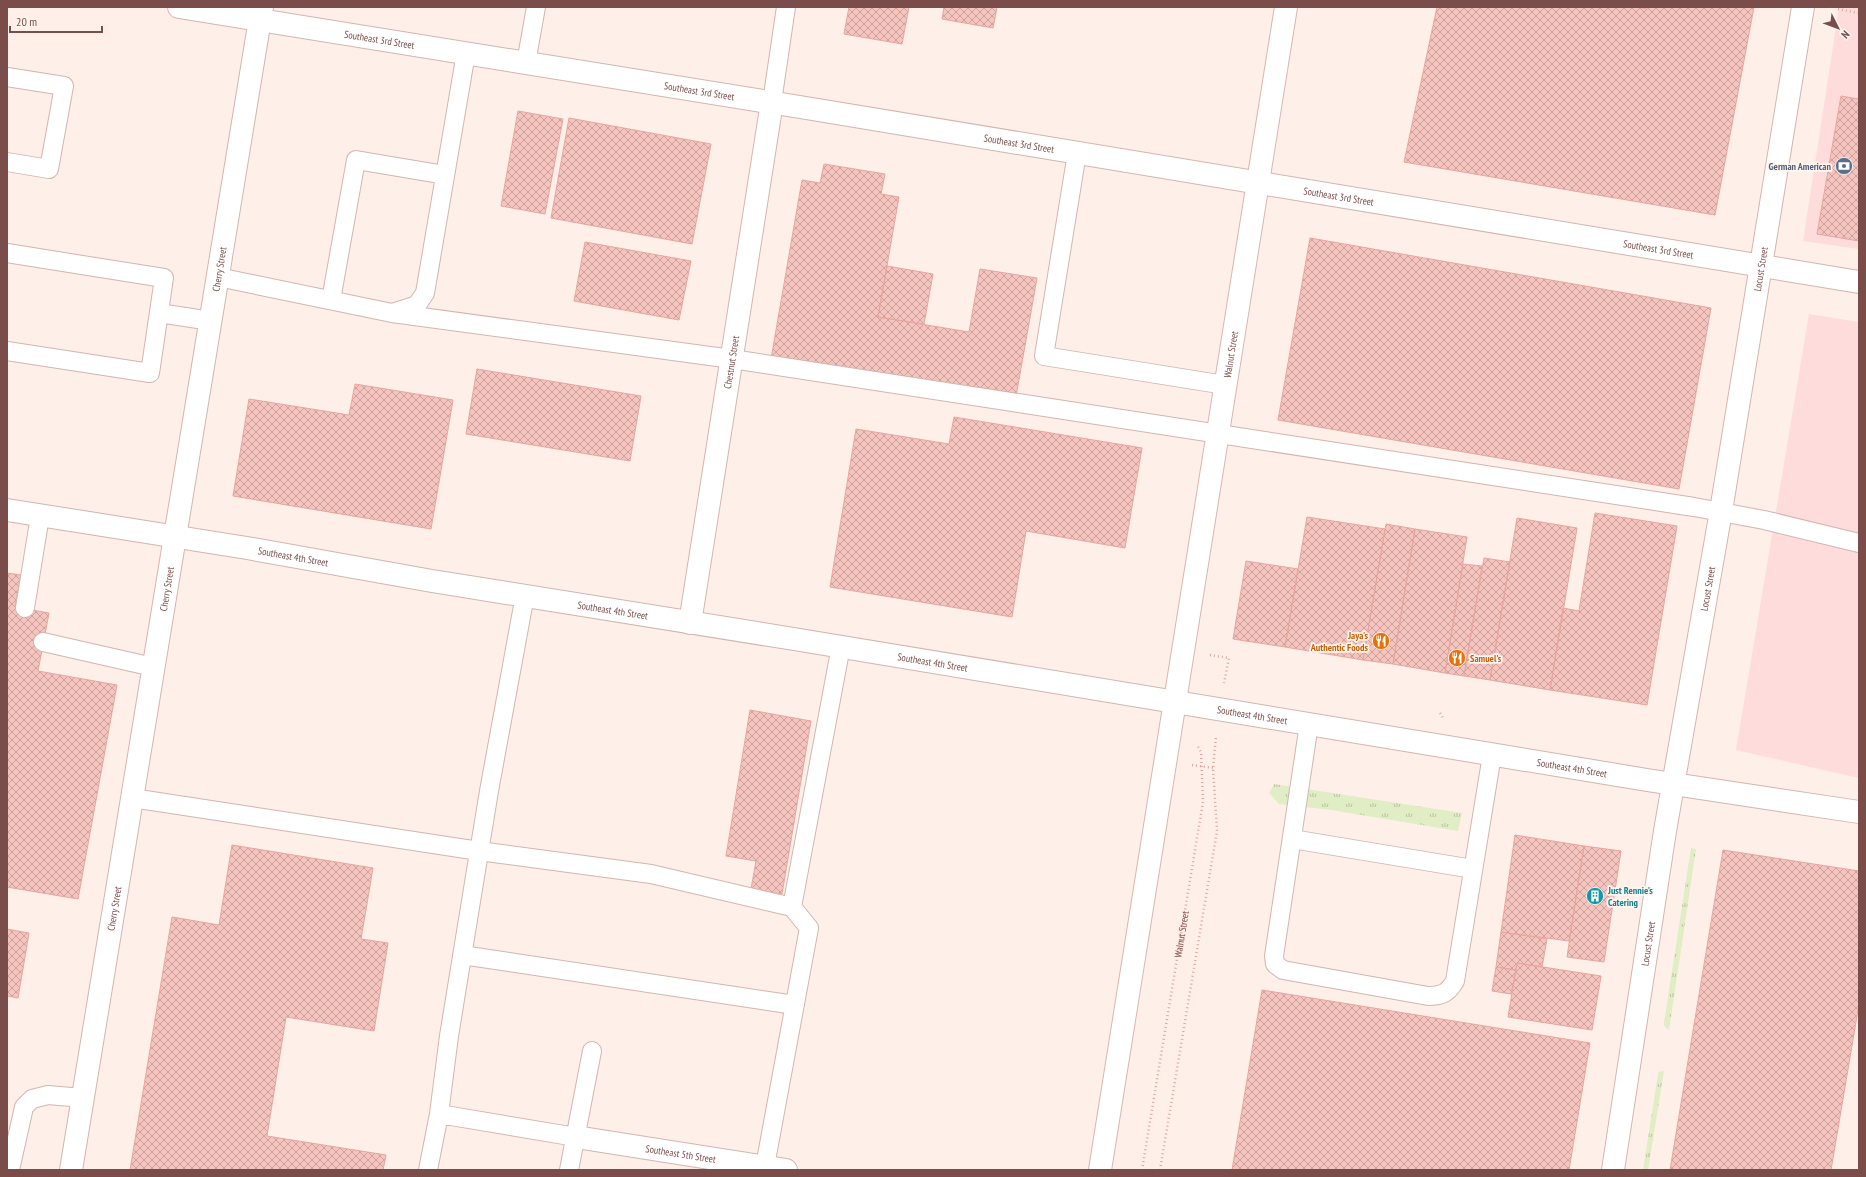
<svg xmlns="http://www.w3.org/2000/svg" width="1866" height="1177" font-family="'PT Sans Narrow',sans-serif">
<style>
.commercial{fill:#fedcdb}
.grass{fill:url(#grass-tufts)}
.building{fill:url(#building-cross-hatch);stroke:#e8a59d}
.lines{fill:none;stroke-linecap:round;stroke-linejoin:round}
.lane-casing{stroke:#d3b5af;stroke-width:20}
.street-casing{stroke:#d3b5af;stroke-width:24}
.secondary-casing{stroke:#d9b6af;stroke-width:24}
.path{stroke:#daa7a0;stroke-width:2.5;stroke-dasharray:1 3;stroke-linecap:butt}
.lane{stroke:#fff;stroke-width:18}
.street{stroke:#fff;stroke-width:22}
.secondary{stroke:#fff;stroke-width:22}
.labels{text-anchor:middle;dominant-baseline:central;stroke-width:3.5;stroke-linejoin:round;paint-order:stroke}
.street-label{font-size:10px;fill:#7a4d4a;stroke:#fff5f0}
.service-label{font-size:10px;font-weight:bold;fill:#4e5e75;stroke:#fff5f0;text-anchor:end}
.food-label{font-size:10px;font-weight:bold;fill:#c56008;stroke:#fff5f0;text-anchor:end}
.culture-label{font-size:10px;font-weight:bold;fill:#0d838f;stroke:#fff5f0;text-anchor:start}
</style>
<defs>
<pattern id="grass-tufts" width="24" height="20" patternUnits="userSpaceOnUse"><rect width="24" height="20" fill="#e0edc5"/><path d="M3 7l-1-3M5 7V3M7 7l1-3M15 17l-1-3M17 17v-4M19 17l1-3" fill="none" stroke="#bbc2a2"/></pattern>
<pattern id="building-cross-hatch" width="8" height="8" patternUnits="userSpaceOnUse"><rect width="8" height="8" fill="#f5c4be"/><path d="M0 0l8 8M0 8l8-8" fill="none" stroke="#cba19c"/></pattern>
</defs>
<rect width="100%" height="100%" fill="#feefe8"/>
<path class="commercial" d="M1839,7h20v242l-56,-8z
M1809,314l50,8v456l-123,-28z"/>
<path class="grass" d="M1274,784l188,29 -4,18 -127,-21 -52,-6 -10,-11z
M1691,848l5,1 -27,181 -4,-3 -1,-4z
M1664,1071l-16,99h-5l15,-96 1,-2z"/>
<path class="building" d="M849,7h60l-7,37 -58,-10z
M944,7h53l-4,21 -51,-9z
M1437,7h198l13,2v-2h106l-39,208 -311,-53z
M1841,96l18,3v142l-42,-7z
M518,111l45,8 -18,95 -44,-8z
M569,118l142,26 -19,100 -141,-26z
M824,164l61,10 -4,20 18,3 -21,120 91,15 11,-63 57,9 -22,124 -244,-43 31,-179 18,3z
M1310,238l401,70 -32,181 -401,-69z
M585,242l106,19 -12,59 -105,-19z
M887,266l46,8 -9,50 -46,-7z
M477,369l164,27 -11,65 -164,-27z
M355,384l98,16 -22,129 -198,-33 16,-97 100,16z
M954,417l188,31 -17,100 -99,-17 -14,86 -182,-30 26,-158 93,15z
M1595,513l82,13 -30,179 -97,-15 13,-82 16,3z
M1307,517l78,12 -22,131 -78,-13z
M1517,518l60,10 -27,162 -60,-10z
M1386,524l29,5 -22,135 -30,-4z
M1415,529l52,8 -22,136 -52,-9z
M1484,558l26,4 -20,118 -26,-4z
M1246,561l52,8 -13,78 -52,-8z
M1463,564l19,2 -18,110 -19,-3z
M7,573l14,2 -6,32 34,6 -11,58 79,14 -39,214 -71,-12z
M750,710l61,11 -29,173 -31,-5 5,-28 -30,-5z
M1515,835l69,11 -15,95 -68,-9z
M232,845l141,23 -12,71 27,4 -14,88 -88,-14 -19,119 119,19 -3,15h-253l42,-253 47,8z
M1584,846l37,5 -17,111 -37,-5z
M1723,850l136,21v133l-28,166h-161z
M7,929l22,4 -11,65 -11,-2z
M1501,932l46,7 -5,28 -25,-4 -1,7 -20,-3z
M1517,963l84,13 -9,54 -84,-13z
M1496,967l20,3 -5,24 -19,-3z
M1262,990l328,53 -21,127h-337z"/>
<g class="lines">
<defs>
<path id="lane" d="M526,63l10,-56
M7,77l57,9 -15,83 -42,-7
M772,102l14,-95
M1077,153l-33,203 181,29
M7,253l157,25 -14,95 -143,-22
M218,277l174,36 25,-8 8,-12 41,-240
M331,300l25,-140 89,15
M159,313l52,8
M392,313l340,46 962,148 70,13 95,23
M25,608l15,-92
M43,642l110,25
M1309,724l-35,232 1,8 8,6 145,26c14,0 20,-3 27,-15l37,-226
M132,798l347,53 172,23 141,33 17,21 -44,238
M1292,839l181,30
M792,907l49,-261
M462,955l333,50
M439,1114l137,23
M10,1170l14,-63 8,-8 16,-4 35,3
M428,1170l11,-56 10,-78 40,-245 36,-196
M569,1170l23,-119"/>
<g id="street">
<path id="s2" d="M179,7l627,101 1053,174"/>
<path id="s3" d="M7,510l240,38 185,33 368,59 847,140 212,32"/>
<path id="s4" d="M690,623l82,-521"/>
<path id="s5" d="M576,1137l210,33"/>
<path id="s6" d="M71,1170l191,-1163"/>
<path id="s7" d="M1613,1170l52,-339 56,-320 82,-504"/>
</g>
<g id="secondary">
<path id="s8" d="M1100,1170l186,-1163"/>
</g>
</defs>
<use href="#lane" class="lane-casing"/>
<use href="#street" class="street-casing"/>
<use href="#secondary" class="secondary-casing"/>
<g class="path">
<path d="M1838,9l21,4"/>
<path d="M1210,655l19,3 -5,25"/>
<path d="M1440,713l4,6"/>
<path d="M1192,765l21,3"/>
<path id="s1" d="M1142,1170l61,-368 -2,-50 -4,-7"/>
<path d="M1160,1170l57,-339 -4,-63 3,-32"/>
</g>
<use href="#lane" class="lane"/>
<use href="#street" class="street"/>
<use href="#secondary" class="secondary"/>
</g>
<defs>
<symbol id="bank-disc" viewBox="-11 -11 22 22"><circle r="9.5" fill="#5c6f8a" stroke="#fff5f0"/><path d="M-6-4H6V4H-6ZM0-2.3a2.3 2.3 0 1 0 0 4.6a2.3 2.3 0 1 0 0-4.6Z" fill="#fff"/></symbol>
<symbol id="restaurant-disc" viewBox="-11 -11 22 22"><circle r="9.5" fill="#e8710a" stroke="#fff5f0"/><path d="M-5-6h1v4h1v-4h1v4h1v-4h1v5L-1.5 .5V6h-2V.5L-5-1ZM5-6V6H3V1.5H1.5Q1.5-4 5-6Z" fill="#fff"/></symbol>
<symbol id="building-disc" viewBox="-11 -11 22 22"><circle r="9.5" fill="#0f9aa8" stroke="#fff5f0"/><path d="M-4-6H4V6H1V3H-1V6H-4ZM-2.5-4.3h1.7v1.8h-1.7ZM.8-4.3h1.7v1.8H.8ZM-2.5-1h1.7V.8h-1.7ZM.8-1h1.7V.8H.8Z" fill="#fff"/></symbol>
</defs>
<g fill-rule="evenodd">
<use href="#bank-disc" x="1834" y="156" width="20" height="20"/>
<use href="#restaurant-disc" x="1371" y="631" width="20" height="20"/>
<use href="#restaurant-disc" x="1447" y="648" width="20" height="20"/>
<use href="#building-disc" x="1585" y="886" width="20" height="20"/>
</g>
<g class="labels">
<g class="street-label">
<text stroke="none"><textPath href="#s2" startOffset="203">Southeast 3rd Street</textPath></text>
<text stroke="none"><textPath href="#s2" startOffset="527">Southeast 3rd Street</textPath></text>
<text stroke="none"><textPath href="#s2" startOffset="851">Southeast 3rd Street</textPath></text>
<text stroke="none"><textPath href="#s2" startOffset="1175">Southeast 3rd Street</textPath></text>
<text stroke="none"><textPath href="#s2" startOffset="1499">Southeast 3rd Street</textPath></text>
<text stroke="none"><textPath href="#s6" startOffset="913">Cherry Street</textPath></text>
<text stroke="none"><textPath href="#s7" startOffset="913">Locust Street</textPath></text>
<text stroke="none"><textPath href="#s8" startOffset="826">Walnut Street</textPath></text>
<text stroke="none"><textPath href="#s4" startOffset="264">Chestnut Street</textPath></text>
<text stroke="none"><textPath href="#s3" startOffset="290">Southeast 4th Street</textPath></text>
<text stroke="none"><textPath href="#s6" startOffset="589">Cherry Street</textPath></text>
<text stroke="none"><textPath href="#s7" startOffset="589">Locust Street</textPath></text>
<text stroke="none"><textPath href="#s3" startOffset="614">Southeast 4th Street</textPath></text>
<text stroke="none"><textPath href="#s3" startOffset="938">Southeast 4th Street</textPath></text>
<text stroke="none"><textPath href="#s3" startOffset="1262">Southeast 4th Street</textPath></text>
<text stroke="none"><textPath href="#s3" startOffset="1586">Southeast 4th Street</textPath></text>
<text stroke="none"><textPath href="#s6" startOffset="265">Cherry Street</textPath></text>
<text stroke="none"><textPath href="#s1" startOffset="239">Walnut Street</textPath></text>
<text stroke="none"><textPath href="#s7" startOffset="229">Locust Street</textPath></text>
<text stroke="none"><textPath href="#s5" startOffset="106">Southeast 5th Street</textPath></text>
</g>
<g class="service-label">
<text x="1831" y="166">German American</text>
</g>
<g class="food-label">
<text x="1368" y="635">Jaya's<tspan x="1368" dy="12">Authentic Foods</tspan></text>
<text x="1470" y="658" text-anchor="start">Samuel's</text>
</g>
<g class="culture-label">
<text x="1608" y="890">Just Rennie's<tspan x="1608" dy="12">Catering</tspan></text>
</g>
</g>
<rect width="1866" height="1177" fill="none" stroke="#7a4d4a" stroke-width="16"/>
<g transform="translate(1838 28) rotate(132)" stroke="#fff5f0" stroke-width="3" paint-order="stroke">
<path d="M0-3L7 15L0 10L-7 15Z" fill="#7a4d4a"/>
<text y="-6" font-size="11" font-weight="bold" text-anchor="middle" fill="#7a4d4a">N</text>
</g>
<path d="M10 26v6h92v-6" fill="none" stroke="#7a4d4a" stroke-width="2"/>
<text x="16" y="26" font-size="12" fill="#7a4d4a" stroke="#fff5f0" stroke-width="3" paint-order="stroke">20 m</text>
</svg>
